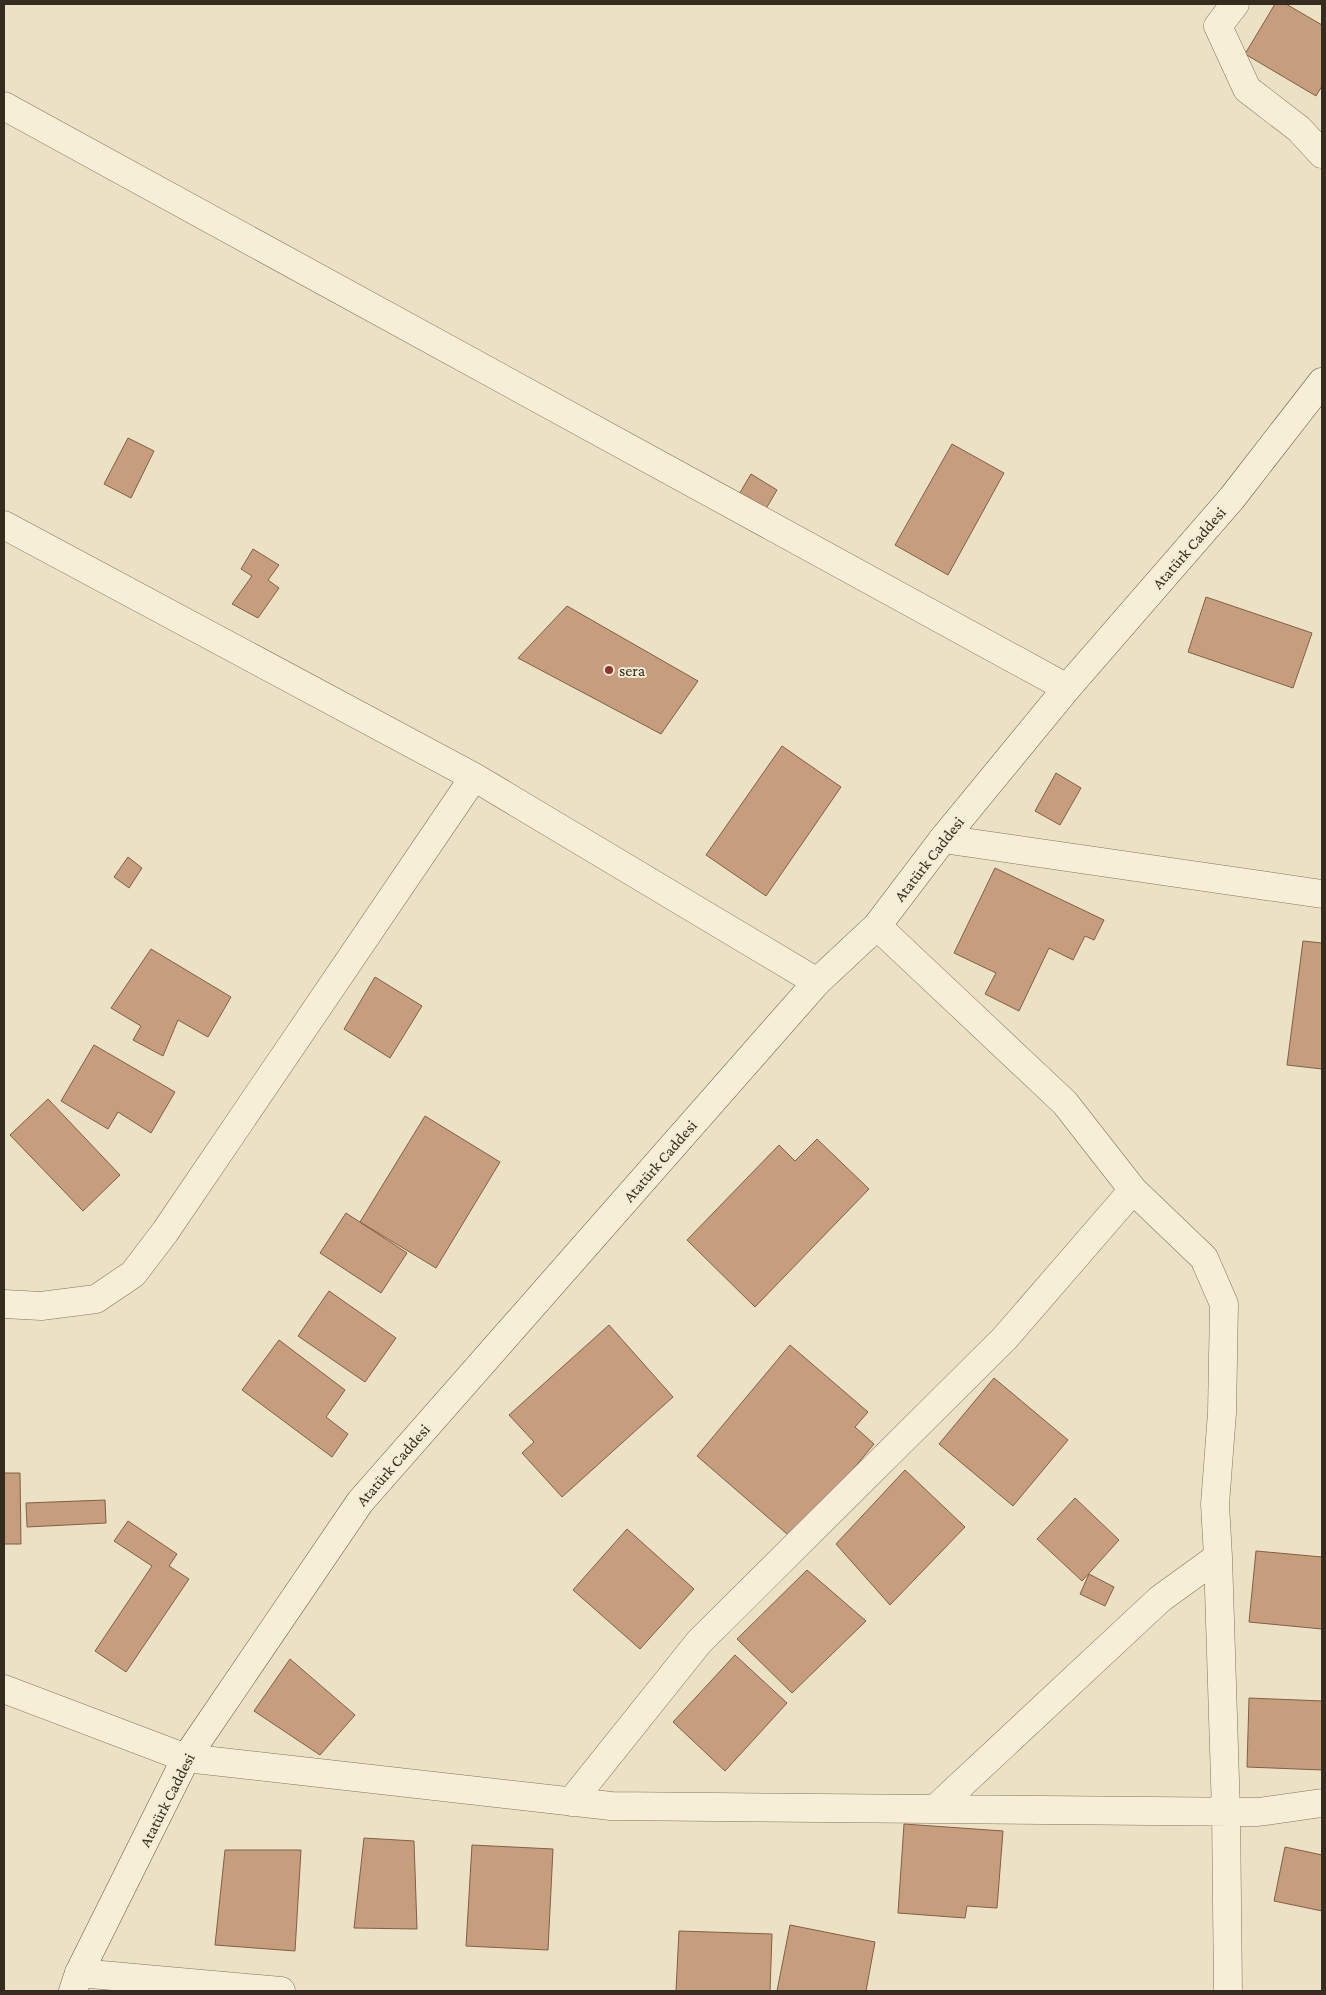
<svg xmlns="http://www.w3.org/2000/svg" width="1326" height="1995" font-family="'Crimson Pro',serif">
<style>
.building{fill:#c79e7d;stroke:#835e44}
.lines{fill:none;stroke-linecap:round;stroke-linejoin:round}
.street-casing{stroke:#85735c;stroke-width:29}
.secondary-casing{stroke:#67543f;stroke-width:29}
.street{stroke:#f7eed8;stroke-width:28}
.secondary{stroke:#f7eed8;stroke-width:28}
.poi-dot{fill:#903230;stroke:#f3ebd4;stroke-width:2}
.labels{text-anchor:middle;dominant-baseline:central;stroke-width:4;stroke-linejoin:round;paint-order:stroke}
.street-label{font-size:16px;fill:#362b1f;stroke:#f3ebd4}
.poi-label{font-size:16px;fill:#362b1f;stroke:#f3ebd4;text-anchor:start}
</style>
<rect width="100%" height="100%" fill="#ebe1c5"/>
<path class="building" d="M1275,4h11l36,21v61l-6,10 -71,-42z
M128,438l26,13 -23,47 -27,-14z
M952,444l52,29 -56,102 -53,-30z
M751,474l26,16 -13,22 -26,-16z
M253,549l26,16 -11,15 11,8 -21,30 -26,-14 20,-28 -11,-7z
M1206,597l106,36 -19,55 -105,-36z
M567,606l131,75 -37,53 -143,-76z
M782,746l59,41 -75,109 -60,-41z
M1056,773l25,15 -21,37 -25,-14z
M128,857l14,11 -13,20 -15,-11z
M995,868l109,52 -10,20 -9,-4 -12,24 -24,-12 -30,63 -34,-17 11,-21 -42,-20z
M1303,941l19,2v126l-35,-4z
M151,949l80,48 -23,40 -30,-17 -15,36 -30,-16 8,-14 -30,-18z
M375,977l47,29 -32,52 -46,-29z
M94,1045l81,47 -24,41 -33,-21 -10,17 -47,-28z
M48,1099l72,76 -37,36 -73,-76z
M425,1116l75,46 -64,106 -76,-46z
M817,1139l52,50 -114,118 -68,-67 92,-95 16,16z
M346,1213l61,40 -26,40 -61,-40z
M329,1291l67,47 -31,44 -67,-46z
M609,1325l64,72 -111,100 -40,-44 12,-11 -25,-27z
M279,1340l66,50 -19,27 22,17 -16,23 -90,-67z
M790,1345l78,67 -13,15 19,17 -80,96 -97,-84z
M994,1378l74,62 -55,66 -74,-62z
M905,1470l60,57 -75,78 -54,-61z
M4,1473h16l1,71h-17z
M1075,1498l44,42 -37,41 -45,-42z
M105,1500l1,23 -79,4 -1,-24z
M128,1521l49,33 -8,12 20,13 -63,93 -31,-21 57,-85 -38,-25z
M627,1529l67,60 -54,60 -67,-59z
M1256,1551l66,6v72l-73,-7z
M807,1570l59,51 -74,72 -55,-54z
M1089,1574l25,13 -9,19 -25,-12z
M735,1655l52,48 -62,68 -52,-49z
M290,1659l65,56 -35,40 -66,-44z
M1249,1698l73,3v69l-75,-3z
M904,1824l99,7 -6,77 -30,-2 -2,12 -67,-5z
M364,1838l50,3 3,88 -63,-1z
M472,1845l81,4 -5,101 -82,-4z
M1285,1847l37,8v56l-48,-10z
M225,1850h76l-6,101 -80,-6z
M790,1925l85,17 -9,49h-89z
M679,1931l93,3 -2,57h-94z"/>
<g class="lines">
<defs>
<path id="street" d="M1235,4l-17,22 29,63 52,40 23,25
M4,106l1063,582
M4,525l470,252 343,205
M943,839l379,55
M877,926l188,177 68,87 71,68 20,46 -2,109 -7,91 3,53 -58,42 -225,210
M4,1304l37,2 55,-7 37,-25 32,-42 309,-455
M1218,1557l8,255 2,179
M4,1689l182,69 425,48 647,6 64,-9
M571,1802l128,-160 306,-304 128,-148
M79,1973l202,18"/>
<path id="secondary" d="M73,1991l6,-18 107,-215 174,-256 457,-520 60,-56 66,-87 124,-151 165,-190 90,-116"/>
</defs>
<use href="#street" class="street-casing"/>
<use href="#secondary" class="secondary-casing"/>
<use href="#street" class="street"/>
<use href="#secondary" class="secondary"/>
</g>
<circle class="poi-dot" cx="609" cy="670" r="5"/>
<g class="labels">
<g class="street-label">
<text transform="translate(1189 548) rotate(-49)">Atatürk Caddesi</text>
<text transform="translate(929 859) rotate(-52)">Atatürk Caddesi</text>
<text transform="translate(660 1161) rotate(-49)">Atatürk Caddesi</text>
<text transform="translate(393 1465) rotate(-49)">Atatürk Caddesi</text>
<text transform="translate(167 1800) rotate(-63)">Atatürk Caddesi</text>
</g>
<g class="poi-label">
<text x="619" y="670">sera</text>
</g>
</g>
<rect width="1326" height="1995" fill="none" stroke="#362b1f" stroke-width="10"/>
</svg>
